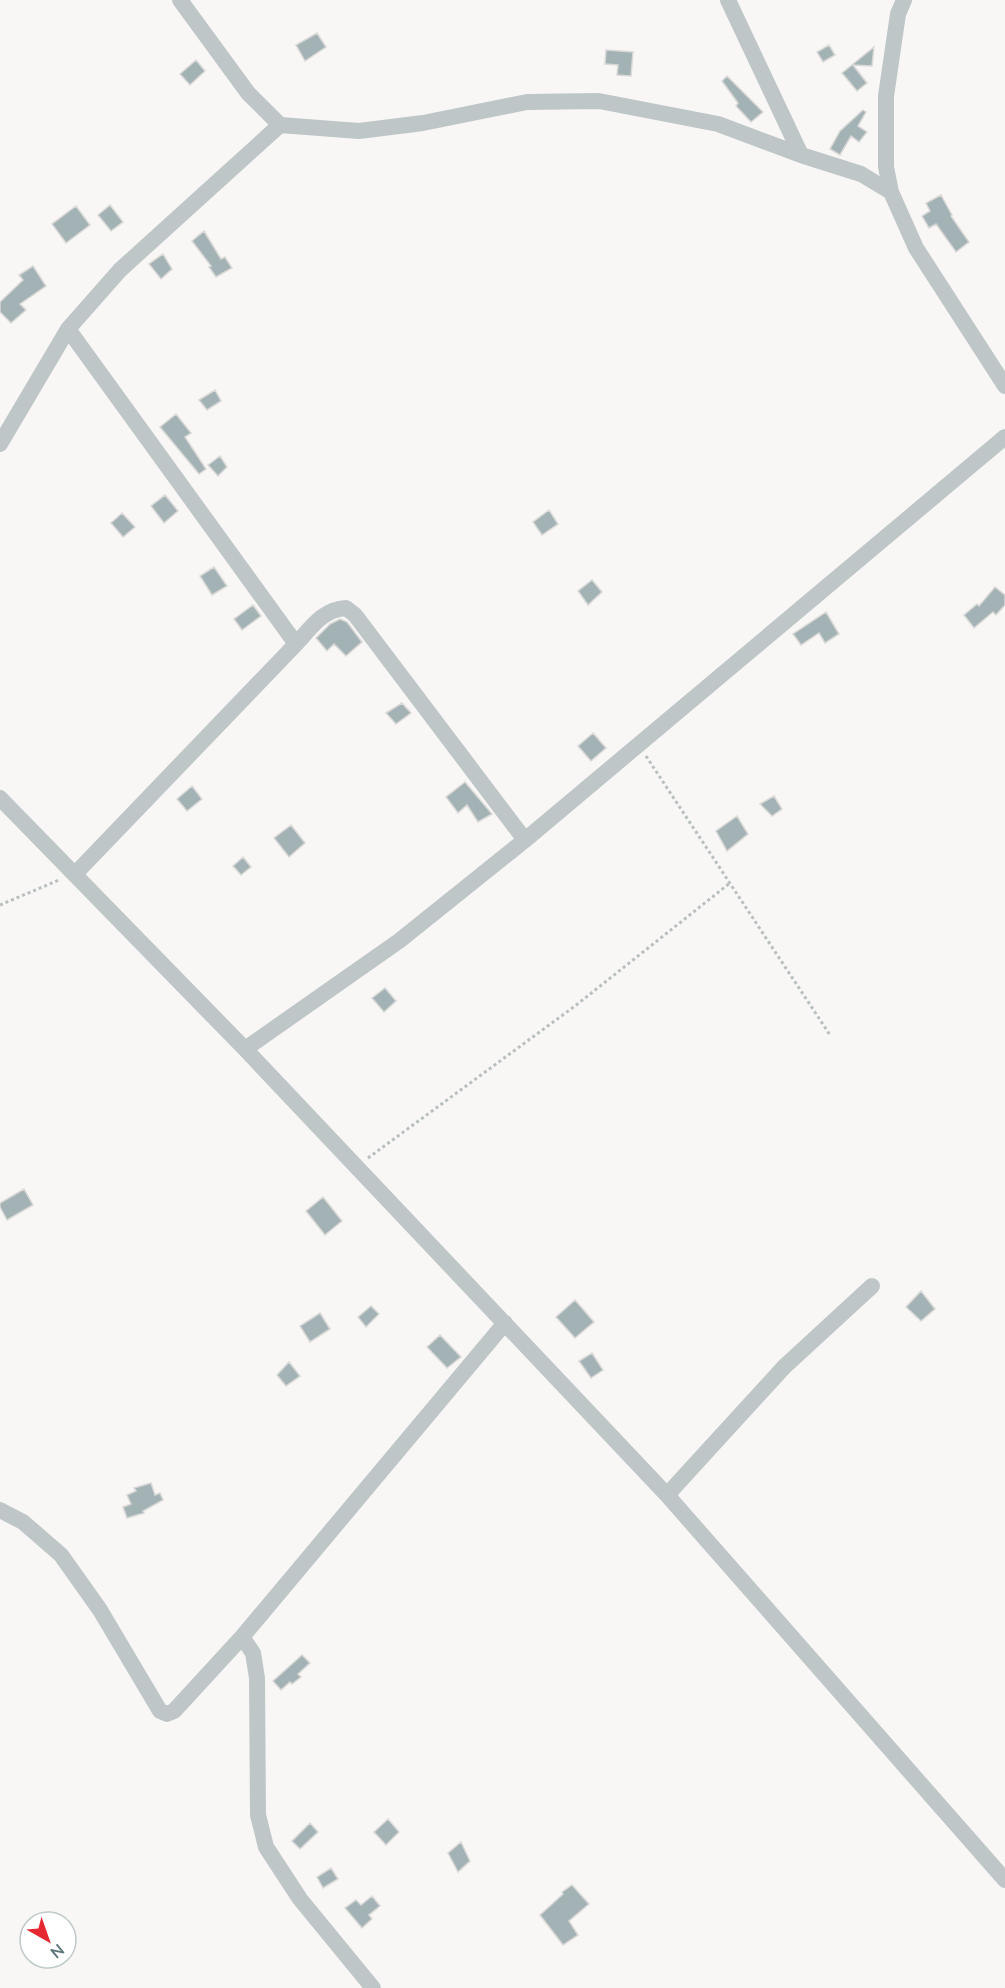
<svg xmlns="http://www.w3.org/2000/svg" width="1005" height="1988" font-family="'Nunito Sans',sans-serif">
<style>
.building{fill:#a3b2b4;stroke:#dad9d8;stroke-width:1.5}
.lines{fill:none;stroke-linecap:round;stroke-linejoin:round}
.path{stroke:#b9bfc0;stroke-width:3;stroke-dasharray:3 3;stroke-linecap:butt}
.minor{stroke:#bfc6c8;stroke-width:16}
</style>
<rect width="100%" height="100%" fill="#f8f7f5"/>
<path class="building" d="M317,33l9,14 -21,14 -9,-16z
M829,45l6,10 -12,7 -6,-10z
M874,47l-2,19 -19,-1 14,18 -10,8 -15,-18z
M606,50l27,2 -2,24 -14,-1 1,-10 -13,-1z
M196,60l9,11 -15,14 -10,-11z
M727,76l36,36 -12,10 -15,-16 2,-3 -16,-22z
M863,110l3,2 -8,14 9,6 -8,10 -8,-6 -11,19 -10,-6 10,-18z
M941,195l11,20 -1,1 18,26 -13,10 -20,-28 -7,4 -7,-12 8,-5 -4,-8z
M110,205l13,17 -12,9 -13,-16z
M76,206l14,19 -24,18 -14,-19z
M204,231l17,28 4,-2 7,11 -16,9 -7,-10 2,-1 -19,-25z
M163,254l9,15 -11,10 -12,-15z
M33,266l13,20 -26,18 6,6 -15,13 -11,-11v-10l23,-22 -4,-5z
M215,390l6,11 -14,9 -8,-10z
M176,414l15,19 -6,4 21,32 -7,5 -39,-47z
M220,456l7,11 -9,9 -10,-11z
M165,495l13,16 -14,12 -13,-17z
M549,510l9,14 -16,11 -9,-13z
M122,513l13,14 -12,10 -12,-14z
M214,567l13,19 -15,9 -12,-19z
M592,580l10,12 -14,13 -10,-14z
M995,587l10,8v10l-9,10 -3,-3 -19,16 -10,-13 13,-11 2,2z
M253,605l8,11 -19,14 -8,-11z
M826,612l13,22 -14,9 -6,-10 -18,12 -8,-11z
M340,619l7,3 15,20 -16,14 -12,-12 -7,7 -11,-13 14,-14z
M402,703l9,10 -15,11 -10,-11z
M593,733l13,15 -15,13 -13,-15z
M465,782l27,32 -14,8 -11,-17 -9,8 -12,-16z
M192,786l10,13 -15,12 -10,-12z
M774,796l8,13 -10,7 -12,-12z
M737,816l11,18 -21,17 -11,-20z
M291,825l14,18 -16,14 -15,-19z
M243,857l8,10 -10,8 -8,-9z
M385,988l11,13 -12,11 -12,-14z
M24,1189l9,16 -26,15 -7,-13v-4z
M323,1197l19,24 -17,14 -19,-24z
M921,1291l14,18 -14,12 -15,-14z
M575,1300l19,22 -19,16 -19,-21z
M371,1306l8,8 -13,13 -8,-10z
M320,1313l10,16 -20,13 -10,-16z
M440,1335l21,22 -14,11 -20,-21z
M592,1353l11,17 -12,8 -12,-17z
M289,1362l11,14 -14,10 -9,-11z
M151,1483l4,12 5,-2 3,7 -20,11 1,2 -17,5 -4,-11 8,-3 -4,-9 9,-4 -2,-3z
M302,1655l8,8 -12,11 3,3 -9,7 -2,-2 -9,8 -8,-9z
M388,1819l11,13 -13,13 -12,-13z
M310,1823l8,9 -18,17 -8,-8z
M461,1842l9,19 -12,11 -10,-19z
M331,1868l7,11 -15,9 -6,-11z
M572,1885l17,19 -20,17 9,14 -15,10 -23,-30 23,-21 -1,-2z
M372,1896l8,10 -11,9 3,4 -10,9 -17,-20 11,-8 5,5z"/>
<g class="lines">
<path class="path" d="M646,756l184,279
M0,905l59,-25
M368,1158l207,-152 155,-123"/>
<path class="minor" d="M180,0l68,93 32,32 79,6 64,-8 104,-21 72,-1 119,23 83,31 60,19 30,18
M728,0l73,155
M904,0l-6,14 -12,82v71l5,25 25,56 89,138
M68,329l228,315 -221,230
M0,444l68,-115 52,-59 160,-145
M296,644c15,-16 27,-35 50,-36l9,7 170,225 480,-403
M0,798l245,251 422,446 338,385
M245,1049l154,-108 126,-101
M667,1495l117,-128 88,-81
M0,1510l23,12 38,33 39,55 60,101 7,3 7,-3 68,-74 11,16 4,25 1,137 8,32 34,52 73,89
M242,1637l263,-314"/>
</g>
<g transform="translate(48 1940) rotate(140)"><circle r="28" fill="#ffffff" stroke="#bfc9ca" stroke-width="1.5"/>
<path d="M0-4.5L10 22L0 15L-10 22Z" fill="#e52932"/>
<text y="-9" font-size="16" font-weight="bold" text-anchor="middle" fill="#5e777b">N</text>
</g>
</svg>
